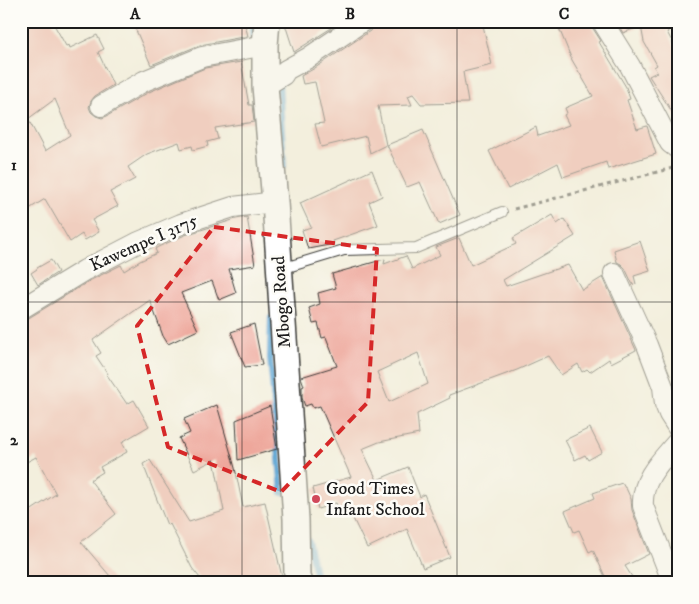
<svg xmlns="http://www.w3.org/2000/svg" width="699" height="604" font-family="'IM FELL DW Pica',serif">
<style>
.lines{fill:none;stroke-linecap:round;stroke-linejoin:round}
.stream{stroke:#5ca4d3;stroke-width:6}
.building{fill:#eea79b;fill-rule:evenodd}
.service-casing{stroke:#3c3c39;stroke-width:12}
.minor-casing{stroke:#3c3c39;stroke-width:22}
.tertiary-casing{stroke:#3c3c39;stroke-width:28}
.path{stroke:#3c3c39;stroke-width:3;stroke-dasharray:4 4;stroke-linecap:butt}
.service{stroke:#fff;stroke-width:10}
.minor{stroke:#fff;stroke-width:20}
.tertiary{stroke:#fff;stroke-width:25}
.marked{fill:none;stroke:#d62828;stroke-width:4;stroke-dasharray:10 6;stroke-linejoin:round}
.grid{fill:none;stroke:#1c1c1c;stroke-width:1;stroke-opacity:0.55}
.poi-dot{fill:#d1495b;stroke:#fdfcf7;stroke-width:2}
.labels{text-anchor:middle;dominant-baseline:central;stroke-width:5;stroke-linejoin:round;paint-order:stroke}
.street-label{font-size:18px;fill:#1c1c1c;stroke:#fdfcf7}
.poi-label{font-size:18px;fill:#1c1c1c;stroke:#fdfcf7;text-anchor:start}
.neatline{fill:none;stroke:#1c1c1c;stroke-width:2}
.grid-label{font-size:16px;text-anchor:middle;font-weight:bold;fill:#1c1c1c}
</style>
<rect width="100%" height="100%" fill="#fdfcf7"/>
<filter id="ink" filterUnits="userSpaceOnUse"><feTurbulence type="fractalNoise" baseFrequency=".02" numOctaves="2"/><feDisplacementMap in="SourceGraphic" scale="10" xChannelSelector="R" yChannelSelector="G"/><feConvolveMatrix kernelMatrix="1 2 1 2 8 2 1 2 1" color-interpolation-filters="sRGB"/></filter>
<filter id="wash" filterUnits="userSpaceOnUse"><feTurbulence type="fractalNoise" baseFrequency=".0096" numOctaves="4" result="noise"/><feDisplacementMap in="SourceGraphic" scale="20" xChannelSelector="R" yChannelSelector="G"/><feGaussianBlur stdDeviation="1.12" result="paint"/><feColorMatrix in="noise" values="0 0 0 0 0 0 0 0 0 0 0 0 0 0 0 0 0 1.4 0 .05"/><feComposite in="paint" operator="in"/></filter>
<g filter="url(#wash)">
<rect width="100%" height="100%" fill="#f3efdd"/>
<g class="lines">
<path class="stream" d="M252,21l2,23
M279,81l5,85
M271,318l-1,39 12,136
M308,540l9,43"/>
</g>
<g id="blocks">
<path class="building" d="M31,21h21l14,25 3,-1 1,3 27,-13 7,14 -6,3 15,33 -18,11 -4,5 -2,6 2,5 5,4 6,2 5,-2 42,-24 56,-24 36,-6 8,43h3l2,17 -39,6 3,11 -11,3 1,4 -15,4 -1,-4 -11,3 -2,-7 -32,12 -19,13 7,12 -25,13 8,14 -26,14 7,12 -14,8 -3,-6 -12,8 -25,-43 -16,10 -8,-14v-169zM55,99l15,36 -25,16 -17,-32z
M132,21h112l4,15 -48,9 -49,20z
M284,21h55v2l-45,29z
M378,21h104l10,44 -29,7 5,31 -47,1 -8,-10 -5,2 4,9 -34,1 8,39 -16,8 -4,-17 -45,11 -6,-23 9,-1 -9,-41 -12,2 -2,-8 14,-8 55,-37 3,-4 2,-5z
M556,21h34l2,6 9,14 -2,1 27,45 4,12 -3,1 10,29 10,-3 9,28 -48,15 -2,-7 -43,15 -5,-14 -50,26 -19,-38 47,-24 2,9 31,-11 -5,-10 3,-2 -2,-5 28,-12 -21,-36z
M616,21h62v3l-11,8 11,21v68l-29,-45 8,-4 -3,-5 3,-2 -13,-23 -3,-16 -18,7z
M423,130l37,85 -21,9 -19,-42 -13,5 -20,-42z
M372,170l10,26 -13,6 9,23 -45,16 1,3 -26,5 -6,-19 9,-3 -11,-24z
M552,215l5,9 7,-5 11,17 -72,44 3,6 62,-21 14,25 21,-13 33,73 -25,13 -2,-4 -19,13 -3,-3 -5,3 -4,-8 -17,11 -13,-19 -31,14 -68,25 1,3 -33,16 2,20 -40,8 -17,7 15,31 31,-13 12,30 4,-3 26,63 -27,11 -16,-39 -40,19 -18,-38 -7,4 -6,-11 -18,6 -5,-21 38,-11 -31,-71 -7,2 -2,-4 -6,2 -3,-8v-11l2,-1 -3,-9 36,-11 -11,-29 -4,1 -4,-15 -5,1 -4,-16 11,-4 -2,-11 18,-5 -4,-14 53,-15 -1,5 22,-8 6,13 28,-14 -4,-8 23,-9 12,27 45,-21 -3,-6zM418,353l10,31 -39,18 -12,-30z
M247,217l8,48 -26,4 7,24 -17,7 -7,-19 -31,12 17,37 -30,14 -5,-8 -13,-36 -57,40 8,13 -5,3 12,18 -1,1 20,29 7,-4 15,26 -27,16 5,10 -27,15 3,5 -13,8 26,34 -35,28 35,41h-95v-66l35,-23 -20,-37 -15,8v-144l6,-2 64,-39 30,-15 3,6 16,-10 17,-8 -2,-4 3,-2 27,-12 51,-16z
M640,241l10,30 -16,5 2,8 -3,1 -8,-17 -4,-4 -4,-2 -3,-12z
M51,260l7,12 -20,13 -7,-12 6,-4v-1z
M254,324l8,41 -17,2 -14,-35z
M217,405l18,63 8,39 22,-5 17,75 -8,6h-70l-12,-15 -22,-44 -3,1 -24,-61 7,-4 39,62 35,-11 -10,-51 -20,10 -15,-32 11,-5 -6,-14z
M270,406l7,43 -39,11 -2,-40z
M590,428l12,24 -14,8 -3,-5 -10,5 -10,-20z
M622,483l3,5h1l5,11 1,11 17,44 -24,12 11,17h-28l-15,-33 -4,2 -10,-22 -5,2 -9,-21 30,-13 -2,-5z"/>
</g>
</g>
<g filter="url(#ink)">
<use href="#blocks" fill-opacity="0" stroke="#3c3c39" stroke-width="1"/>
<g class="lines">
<defs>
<path id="service" d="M281,269l63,-19 72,-2 86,-36"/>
<path id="minor" d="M602,21l28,45 40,77 8,6
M265,86l18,-11 3,-5 22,-12 55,-37
M101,106l43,-25 58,-24 63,-12
M614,273l33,72 16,42 2,17 4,10 9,14
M21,309l64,-39 54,-28 42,-18 52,-17 42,-5
M673,583l-30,-77c-2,-27 19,-46 35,-65"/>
<path id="tertiary" d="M267,21l-2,24v41l10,116 21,317 1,58 2,6"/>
</defs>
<use href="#service" class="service-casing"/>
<use href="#minor" class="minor-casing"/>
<use href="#tertiary" class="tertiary-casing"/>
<path class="path" d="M514,209l159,-41"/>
<use href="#service" class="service"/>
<use href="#minor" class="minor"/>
<use href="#tertiary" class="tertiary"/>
</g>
</g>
<path d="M0 0H699V604H0ZM214,227l163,22 -9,153 -87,90 -113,-45 -31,-121z" fill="#f3efdd" fill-opacity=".55" fill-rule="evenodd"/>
<path class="marked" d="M214,227l163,22 -9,153 -87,90 -113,-45 -31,-121z"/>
<path class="grid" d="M242,21v562M457,21v562M21,302h657"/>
<circle class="poi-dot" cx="316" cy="499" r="5"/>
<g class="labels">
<g class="street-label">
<text transform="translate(144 243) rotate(-24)">Kawempe I 3175</text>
<text transform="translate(282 302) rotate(-94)">Mbogo Road</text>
</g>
<g class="poi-label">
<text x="326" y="489">Good Times<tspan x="326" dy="21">Infant School</tspan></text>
</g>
</g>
<rect width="699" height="604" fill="none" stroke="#fdfcf7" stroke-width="55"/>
<rect x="28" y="28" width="644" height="548" class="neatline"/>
<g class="grid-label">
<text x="135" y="19">A</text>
<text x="350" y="19">B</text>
<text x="564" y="19">C</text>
<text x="14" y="170">1</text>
<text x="14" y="445">2</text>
</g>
</svg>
